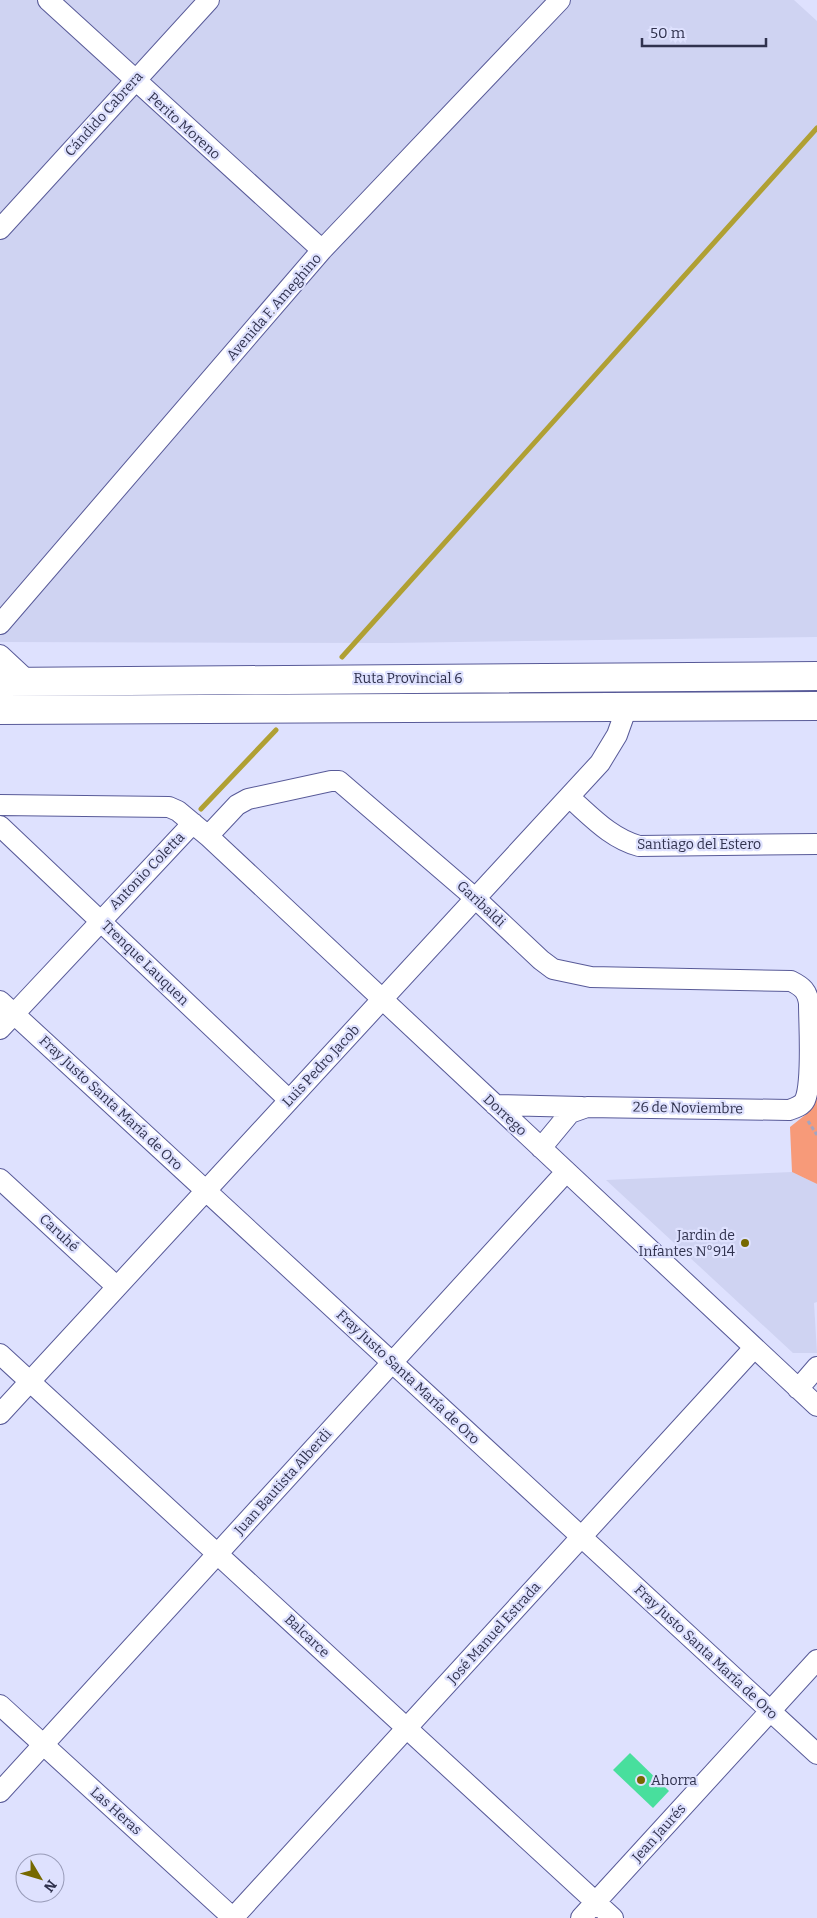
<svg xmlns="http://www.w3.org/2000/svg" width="817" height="1918" font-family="Bitter,serif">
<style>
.built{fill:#cfd3f2}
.green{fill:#f79a79}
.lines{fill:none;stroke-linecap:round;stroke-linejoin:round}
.stream{stroke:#b0a033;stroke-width:5}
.building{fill:#48df9d}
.street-casing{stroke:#585a98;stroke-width:22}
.highway-casing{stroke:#585a98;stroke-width:30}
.path{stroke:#a2a5c1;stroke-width:3;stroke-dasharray:4 2.5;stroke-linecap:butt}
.street{stroke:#fff;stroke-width:20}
.highway{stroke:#fff;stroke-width:28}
.poi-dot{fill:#766900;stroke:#dee1fe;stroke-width:2}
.labels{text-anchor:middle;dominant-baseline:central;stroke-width:4.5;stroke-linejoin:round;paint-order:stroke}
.street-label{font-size:14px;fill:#30324e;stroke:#dee1fe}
.poi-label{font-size:14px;fill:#30324e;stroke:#dee1fe;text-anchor:end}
</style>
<rect width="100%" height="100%" fill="#dee1fe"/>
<path class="built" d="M0,0h794l23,21v616l-427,6 -390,-1z
M792,1172l25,12v118l-3,1 3,50h-24l-187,-173z"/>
<path class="green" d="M817,1037v147l-25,-12 -2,-45 19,-15z"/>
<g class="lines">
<path class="stream" d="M342,657l475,-529
M201,809l75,-79"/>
</g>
<path class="building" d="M630,1753l39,38 -16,17 -40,-38z"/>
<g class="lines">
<defs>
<path id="street" d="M48,0l274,250
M0,229l209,-229
M0,624l322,-374 238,-250
M0,655l29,27
M569,797c22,19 41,41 70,49l178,-2
M0,805l169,2 9,4 30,25 609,570
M0,826l289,274
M208,836l29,-31 11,-6 83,-18h8l136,117 66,62 12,9 38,8 200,4c12,6 16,10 18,22 0,24 4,78 -4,97 -3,6 -10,8 -16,10l-202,-3 -17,6 -29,35
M0,1001l817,753
M0,1029l193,-206
M495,1105l87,2
M0,1179l117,108
M0,1354l613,564
M798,1389l19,-22
M0,1414l600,-651 17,-28 10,-28
M0,1705l233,213
M0,1792l566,-620
M233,1918l521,-570
M581,1918l236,-258"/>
<path id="highway" d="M0,682l817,-6
M0,710l817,-4"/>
</defs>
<use href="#street" class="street-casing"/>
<use href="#highway" class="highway-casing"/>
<path class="path" d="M808,1121l9,14"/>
<use href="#street" class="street"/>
<use href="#highway" class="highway"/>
</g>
<g class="poi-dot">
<circle cx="745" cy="1243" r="5"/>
<circle cx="641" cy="1780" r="5"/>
</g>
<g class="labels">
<g class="street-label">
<text transform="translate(104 114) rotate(-48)">Cándido Cabrera</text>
<text transform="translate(184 126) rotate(42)">Perito Moreno</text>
<text transform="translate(274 307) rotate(-49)">Avenida F. Ameghino</text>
<text x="408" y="678">Ruta Provincial 6</text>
<text x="699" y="844">Santiago del Estero</text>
<text transform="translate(147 871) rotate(-46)">Antonio Coletta</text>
<text transform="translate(481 904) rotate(43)">Garibaldi</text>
<text transform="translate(145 963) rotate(44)">Trenque Lauquen</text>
<text transform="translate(321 1066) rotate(-47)">Luis Pedro Jacob</text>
<text transform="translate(111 1103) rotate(43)">Fray Justo Santa María de Oro</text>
<text transform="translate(688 1108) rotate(1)">26 de Noviembre</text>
<text transform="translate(505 1115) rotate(43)">Dorrego</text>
<text transform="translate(59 1233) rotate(43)">Caruhé</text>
<text transform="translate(408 1377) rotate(43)">Fray Justo Santa María de Oro</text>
<text transform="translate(283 1482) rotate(-48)">Juan Bautista Alberdi</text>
<text transform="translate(494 1633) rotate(-48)">José Manuel Estrada</text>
<text transform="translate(307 1636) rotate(43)">Balcarce</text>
<text transform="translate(706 1652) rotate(43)">Fray Justo Santa María de Oro</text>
<text transform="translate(116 1811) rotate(42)">Las Heras</text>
<text transform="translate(659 1833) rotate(-48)">Jean Jaurés</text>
</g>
<g class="poi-label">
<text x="735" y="1235">Jardin de<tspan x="735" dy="16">Infantes N°914</tspan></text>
<text x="651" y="1780" text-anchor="start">Ahorra</text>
</g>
</g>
<g transform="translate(40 1878) rotate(128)"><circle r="24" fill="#dee1fe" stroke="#989bb8"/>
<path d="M0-4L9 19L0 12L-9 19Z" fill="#766900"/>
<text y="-8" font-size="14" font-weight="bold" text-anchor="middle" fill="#30324e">N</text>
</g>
<path d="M642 38v8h124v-8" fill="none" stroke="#30324e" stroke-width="2.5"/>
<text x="650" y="38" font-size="15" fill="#30324e" stroke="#dee1fe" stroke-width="4" paint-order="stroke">50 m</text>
</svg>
